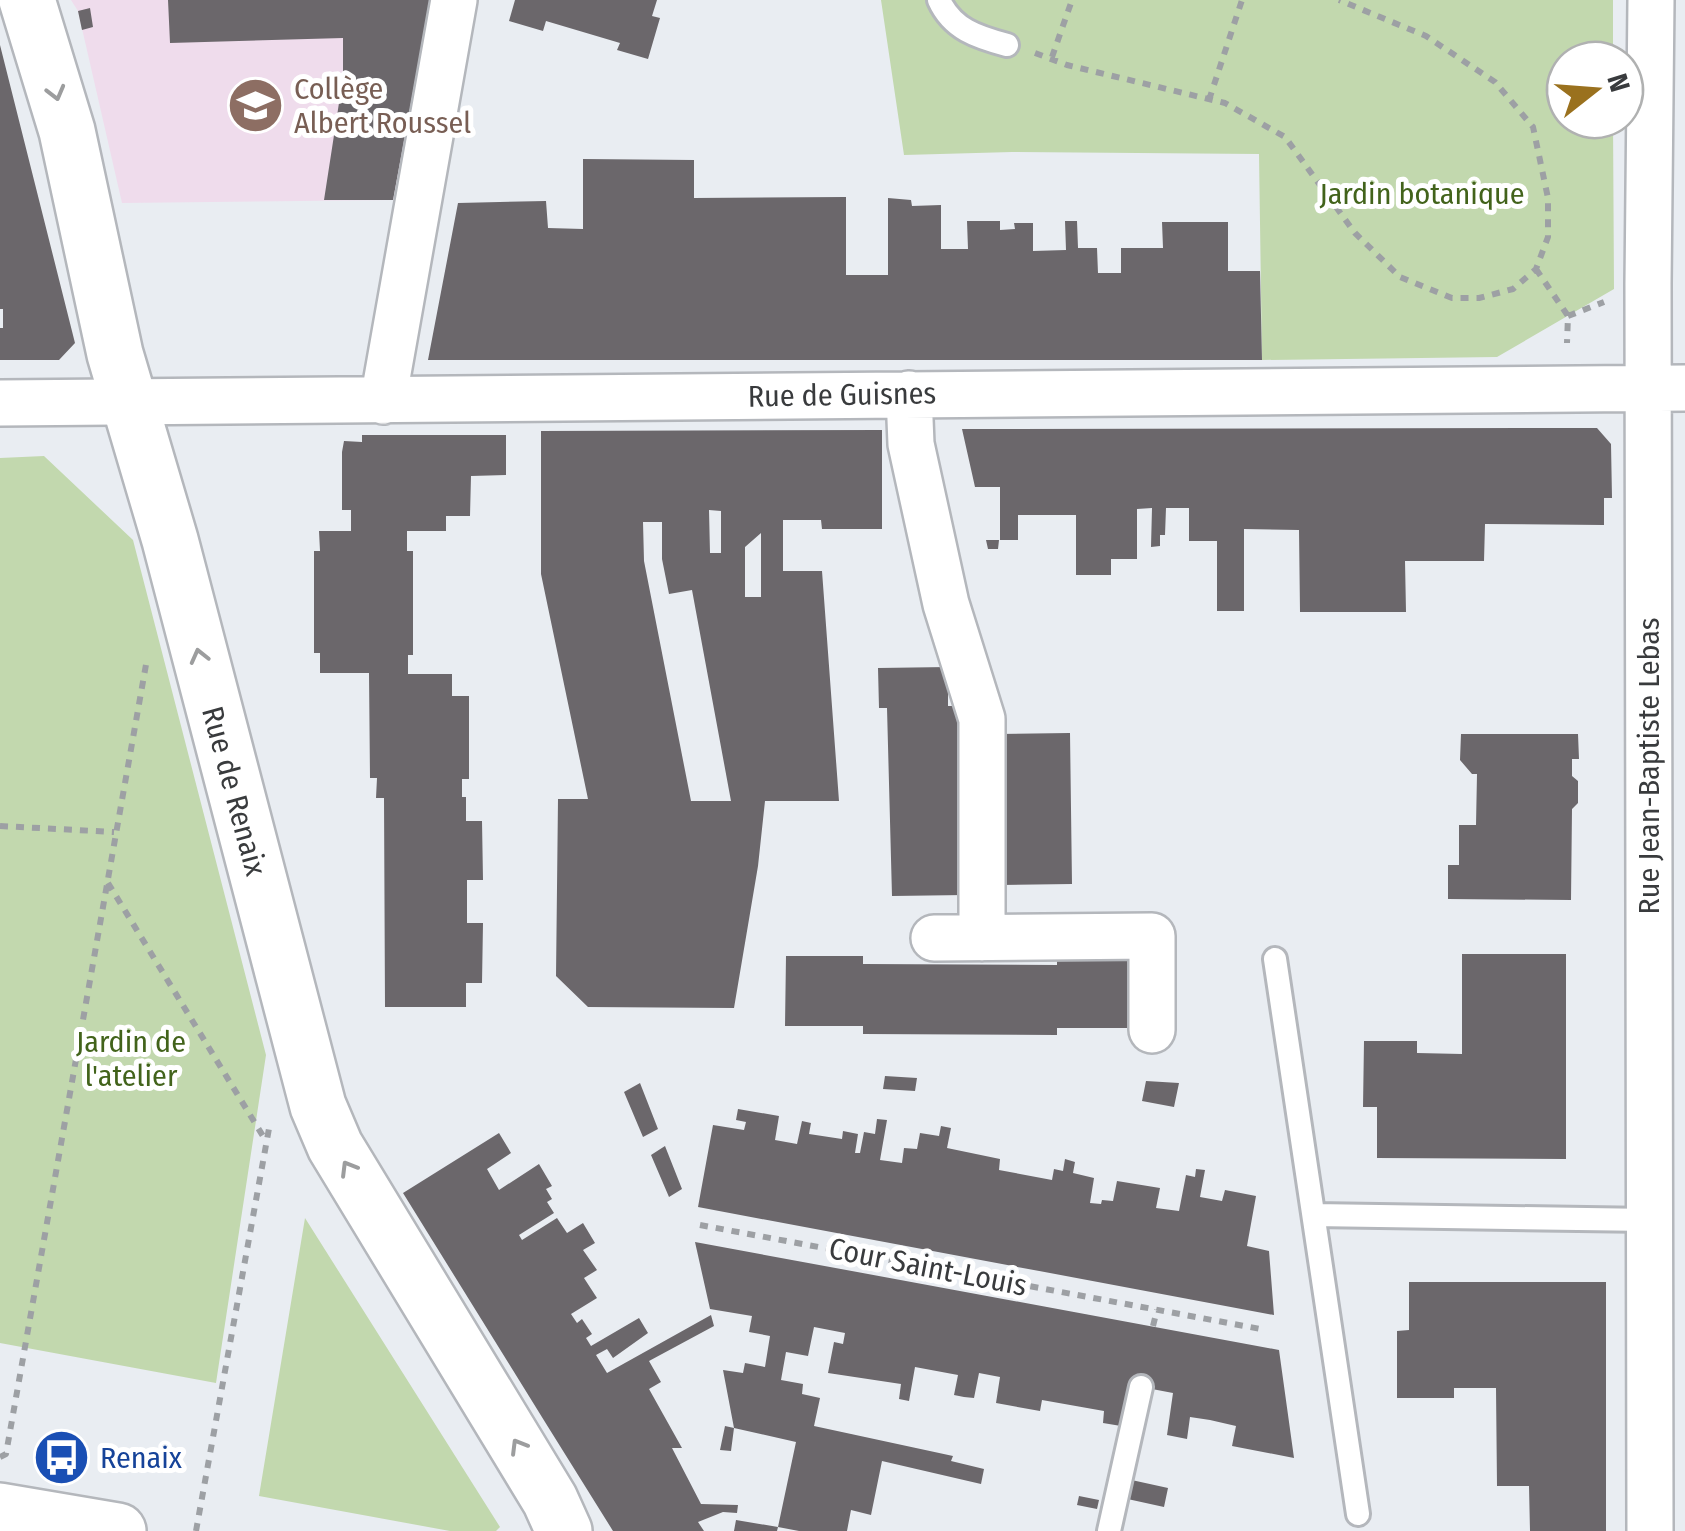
<svg xmlns="http://www.w3.org/2000/svg" width="1685" height="1531" font-family="'Fira Sans Condensed',sans-serif">
<style>
.education{fill:#efdcec}
.green{fill:#c2d8ae}
.building{fill:#6b676b;fill-rule:evenodd}
.lines{fill:none;stroke-linecap:round;stroke-linejoin:round}
.lane-casing{stroke:#b4b7bc;stroke-width:28}
.street-casing{stroke:#b4b7bc;stroke-width:50}
.secondary-casing{stroke:#b4b7bc;stroke-width:60}
.path{stroke:#9da0a4;stroke-width:6;stroke-dasharray:8 8;stroke-linecap:butt}
.lane{stroke:#fff;stroke-width:22}
.street{stroke:#fff;stroke-width:45}
.secondary{stroke:#fff;stroke-width:55}
.oneway{stroke:#9c9d9e}
.labels{text-anchor:middle;dominant-baseline:central;stroke-width:10;stroke-linejoin:round;paint-order:stroke}
.education-label{font-size:30px;fill:#785e54;stroke:#fff;text-anchor:start}
.park-label{font-size:30px;fill:#42631b;stroke:#fff}
.street-label{font-size:30px;fill:#393b3d;stroke:#fff}
.transit-label{font-size:30px;fill:#164399;stroke:#fff;text-anchor:start}
</style>
<rect width="100%" height="100%" fill="#e9edf2"/>
<path class="education" d="M71,0h359l-37,200 -271,3 -44,-192z"/>
<path class="green" d="M881,0h732v60h-48v60h48l1,169 -117,68 -235,3 -3,-206 -247,-2 -108,3z
M44,456l89,84 133,515 -50,328 -216,-40v-885z
M305,1218l195,309 -4,4h-46l-191,-35z"/>
<path class="building" d="M168,0h262l-37,200h-69l19,-123v-39l-173,5z
M515,0h142l-5,16 8,2 -12,41 -31,-9 3,-7 -74,-22 -3,10 -34,-10z
M90,8l3,19 -11,3 -4,-19z
M0,45l75,298 -16,17h-59v-32h3v-19h-3z
M583,159l111,1v38l152,-1v78h42v-77l23,2 1,6 29,-1v44h27l-1,-28h33v9l15,-1 -1,-6h19v28l33,-1 -1,-29h12l1,27h19l1,25h23v-25h42l-1,-26h66v49h32l2,89h-834l30,-157 88,-2 2,27 35,1z
M1597,428l14,16 1,54h-8v27l-119,-1 -1,37h-79l1,51h-106l-1,-82 -55,-1v82h-27v-70h-28v-33h-23l-1,27h-5v11l-9,1 1,-39 -15,1v50h-26v16h-35v-60h-58v25h-18v-53h-25l-13,-58z
M882,430v99h-60l-1,-9h-38v51h39l17,230h-74l-7,65 -24,142 -146,-1 -32,-31 2,-177h30l-47,-225v-143zM709,510l12,1v42h-11zM643,522h19v37l7,35 23,-4 39,211h-40l-47,-240zM761,533v64h-16v-50z
M362,435h144v40l-35,1 -1,40h-24v15h-39v20h6v104h-5v19h44v22h17v83h-7v18h4v24h16l1,59h-16v43h16l-1,60h-16v24h-81l-1,-209h-8l1,-20h-7l-1,-105h-49v-20h-6v-102h6l-1,-20h32v-21h-9v-58l2,-11 18,1z
M986,540h13l-1,9h-10z
M948,667v39h14l3,189 -73,1 -5,-188h-8l-1,-40z
M1070,733l2,151 -72,1 -3,-151z
M1461,734h117l1,25h-7v17l6,5v22l-6,6 -1,91 -123,-1v-34h11v-40h17l1,-51h-5l-12,-14z
M1462,954h104v205l-189,-1v-51h-14l1,-66h53v12l45,1z
M786,956h77v8l194,1v-7l77,1v69h-77v7l-194,-1v-8h-78z
M885,1076l32,2 -2,13 -32,-2z
M1146,1081l33,2 -5,24 -32,-6z
M640,1083l18,46 -15,8 -19,-45z
M738,1109l41,7 -4,24 22,4 5,-23 9,2 -2,11 33,5 1,-8 15,3 -3,19h5l4,-21 11,2 2,-15 10,1 -7,40 22,3 2,-15 13,1 3,-16 19,3 2,-10 10,2 -4,20 53,11 -1,11 53,10 2,-11 9,2 2,-12 10,3 -2,11 21,5 -4,25 11,1 1,-4 11,1 4,-20 43,7 -4,20 23,3 7,-36 9,2 1,-8 9,1 -5,27 22,4 3,-11 31,6 -9,50 22,5 5,64 -576,-108 15,-82 31,5 2,-8 -10,-2z
M499,1133l12,20 -24,16 12,21 40,-26 13,22 -6,3 6,10 -5,3 7,11 -35,22 3,5 35,-22 10,15 16,-10 12,20 -12,7 14,20 -13,8 13,20 -26,16 6,9 5,-4 10,15 -6,4 5,8 48,-28 9,15 -35,25 -6,-9 -11,6 11,18 104,-58 3,11 -65,35 12,21 -12,7 33,59h-10l29,56 37,1 -1,8 -14,-1 -25,10 6,9h-91l-68,-109 -142,-229z
M665,1146l17,43 -13,8 -18,-42z
M695,1242l584,108 15,108 -62,-12 4,-20 -26,-6 -20,-3 -3,22 -20,-4 6,-42 -42,-8 -10,41 -18,-3 1,-12 -62,-11 -2,11 -44,-8 4,-26 -21,-4 -5,25 -10,-1 -10,-2 4,-20 -43,-8 -6,34 -10,-2 2,-15 -73,-11 6,-31 9,2 2,-11 -31,-6 -6,29 -22,-4 -5,28 22,4 -1,10 18,4 -6,28 139,30 -2,5 33,8 -3,15 -99,-23 -11,54 -20,-5 -4,21h-48l-21,-4 18,-85 -62,-14 -11,-58 20,3 2,-10 20,4 5,-31 -21,-4 3,-16 -42,-7z
M1409,1282h197v249h-76l-1,-45h-32l-1,-98h-42v10h-57v-67l12,-1z
M725,1426l9,2 -3,23 -11,-1z
M1127,1479l41,9 -4,19 -41,-9z
M1079,1496l20,4 -2,9 -20,-4z
M736,1520l42,7 -1,4h-43z"/>
<g class="lines">
<defs>
<path id="lane" d="M939,0c13,29 38,37 68,45
M1275,959l83,555
M1314,1215l336,5
M1109,1531l32,-144"/>
<path id="street" d="M909,394l2,50 35,160 36,115v219
M383,401l71,-401
M0,403l1685,-15
M934,938l218,-2v94
M1650,1531l-2,-1247 3,-284"/>
<path id="secondary" d="M27,0l40,131 48,223 55,186 148,566 17,40 215,354 14,31
M0,1511l118,20"/>
</defs>
<use href="#lane" class="lane-casing"/>
<use href="#street" class="street-casing"/>
<use href="#secondary" class="secondary-casing"/>
<path class="path" d="M1035,53l32,12 158,38 60,34 70,96 45,44 52,21h27l34,-9 23,-20 12,-32v-39l-15,-71 -38,-45 -69,-46 -87,-36
M1052,57l20,-57
M1209,100l33,-100
M1536,269l32,47 -1,27
M1568,316l36,-14
M0,826l114,6
M108,883l158,258
M700,1225l566,105
M1153,1326l4,-16
M0,1457l6,-3 141,-795
M196,1531l74,-408"/>
<use href="#lane" class="lane"/>
<use href="#street" class="street"/>
<use href="#secondary" class="secondary"/>
</g>
<defs><path id="oneway-chevron" d="M-2-3.5L2.5 0L-2 3.5" fill="none" stroke-width="1.6" stroke-linecap="round" stroke-linejoin="round" transform="scale(2.5)"/></defs>
<g class="oneway">
<use href="#oneway-chevron" transform="translate(56 93) rotate(75)"/>
<use href="#oneway-chevron" transform="translate(199 656) rotate(-104)"/>
<use href="#oneway-chevron" transform="translate(348 1168) rotate(-121)"/>
<use href="#oneway-chevron" transform="translate(518 1446) rotate(-121)"/>
</g>
<defs>
<symbol id="school-disc" viewBox="-11 -11 22 22"><circle r="9.5" fill="#8d6e63" stroke="#fff"/><path d="M0-5L7-2L0 1L-7-2ZM-4 1L0 2.5L4 1V4Q0 6-4 4Z" fill="#fff"/></symbol>
<symbol id="bus-disc" viewBox="-11 -11 22 22"><circle r="9.5" fill="#1a4fb4" stroke="#fff"/><path d="M-5-6H5V4H4V6H2V4H-2V6H-4V4H-5ZM-3.5-4V0h7V-4ZM-3.5 1.2v1.5H-2V1.2ZM2 1.2v1.5H3.5V1.2Z" fill="#fff"/></symbol>
</defs>
<g fill-rule="evenodd">
<use href="#school-disc" x="224" y="74" width="63" height="63"/>
<use href="#bus-disc" x="30" y="1426" width="63" height="63"/>
</g>
<g class="labels">
<g class="education-label">
<text x="294" y="89">Collège<tspan x="294" dy="34">Albert Roussel</tspan></text>
</g>
<g class="park-label">
<text x="1422" y="194">Jardin botanique</text>
<text x="131" y="1042">Jardin de<tspan x="131" dy="34">l'atelier</tspan></text>
</g>
<g class="street-label">
<text transform="translate(842 395) rotate(-1)">Rue de Guisnes</text>
<text transform="translate(1649 766) rotate(-90)">Rue Jean-Baptiste Lebas</text>
<text transform="translate(234 791) rotate(75)">Rue de Renaix</text>
<text transform="translate(928 1267) rotate(11)">Cour Saint-Louis</text>
</g>
<g class="transit-label">
<text x="100" y="1458">Renaix</text>
</g>
</g>
<g transform="translate(1595 90) rotate(73)"><circle r="48" fill="#ffffff" stroke="#b0b1b1" stroke-width="2.5"/>
<path d="M0-8L18 38L0 25L-18 38Z" fill="#9a711e"/>
<text y="-15" font-size="28" font-weight="bold" text-anchor="middle" fill="#393b3d">N</text>
</g>
</svg>
